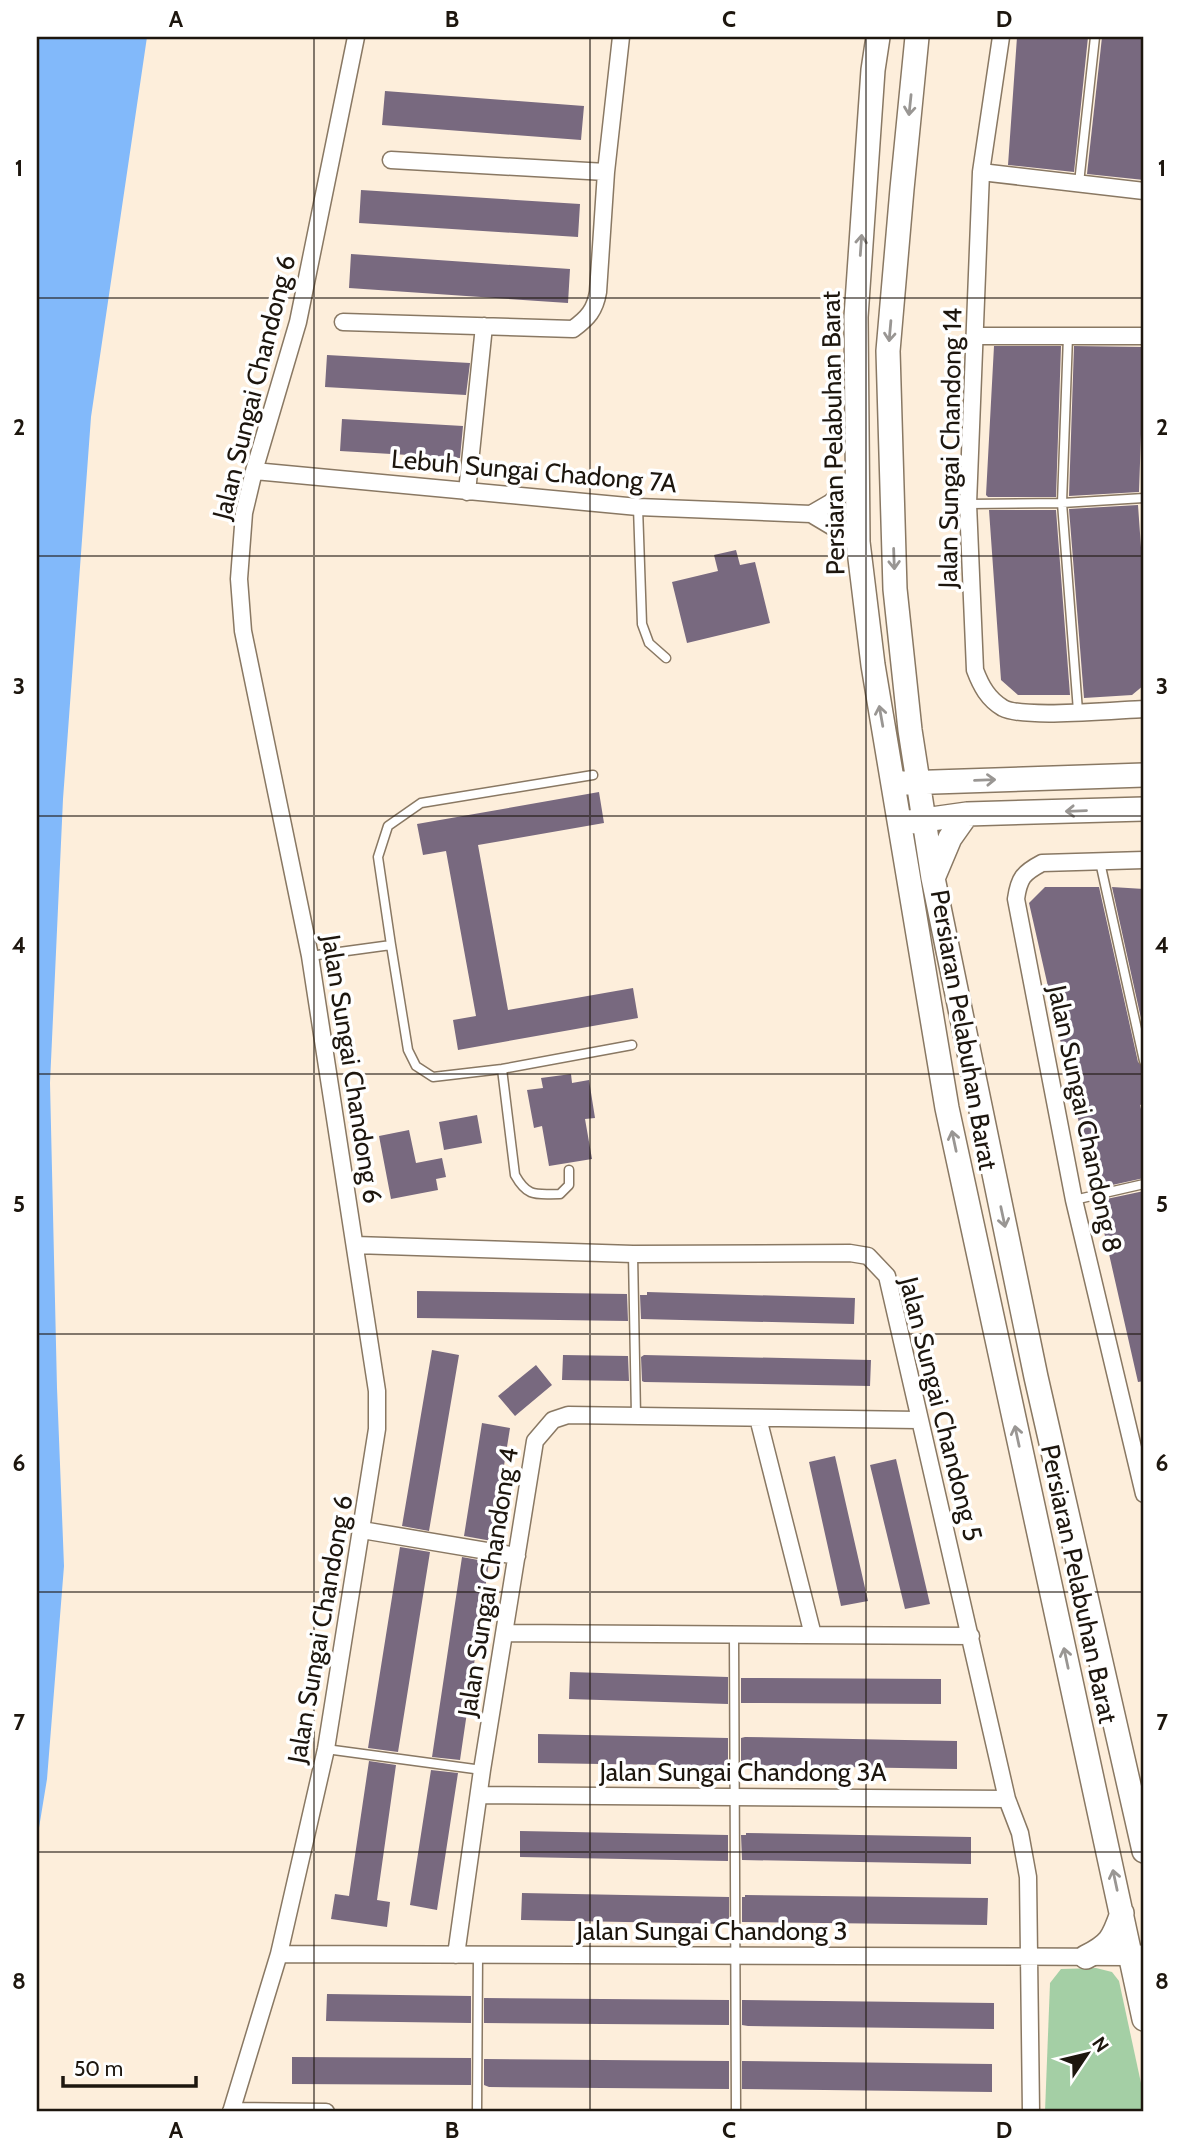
<svg xmlns="http://www.w3.org/2000/svg" width="1181" height="2149" font-family="Cabin,sans-serif">
<style>
.green{fill:#a4cfa5}
.water{fill:#82b9fa}
.building{fill:#78697f}
.lines{fill:none;stroke-linecap:round;stroke-linejoin:round}
.lane-casing{stroke:#897863;stroke-width:11}
.street-casing{stroke:#897863;stroke-width:19}
.secondary-casing{stroke:#897863;stroke-width:26}
.lane{stroke:#fff;stroke-width:8}
.street{stroke:#fff;stroke-width:16}
.secondary{stroke:#fff;stroke-width:23}
.oneway{stroke:#999693}
.grid{fill:none;stroke:#1d160e;stroke-width:2;stroke-opacity:0.55}
.labels{text-anchor:middle;dominant-baseline:central;stroke-width:7;stroke-linejoin:round;paint-order:stroke}
.street-label{font-size:26px;fill:#1d160e;stroke:#fff}
.neatline{fill:none;stroke:#1d160e;stroke-width:2.5}
.grid-label{font-size:23px;text-anchor:middle;font-weight:bold;fill:#1d160e}
</style>
<rect width="100%" height="100%" fill="#fdeedb"/>
<path class="green" d="M1096,1968l16,4 7,9 25,116v15h-99l5,-129 11,-14z"/>
<path class="water" d="M37,37h110l-56,380 -28,382 -13,284 7,305 7,178 -17,213 -10,61z"/>
<path class="building" d="M1017,37h71l-14,135 -66,-7z
M1102,37h42v143l-57,-6z
M385,91l199,15 -3,34 -199,-15z
M361,190l219,14 -2,33 -219,-14z
M351,254l219,15 -2,34 -219,-15z
M994,346h67l-5,151h-68l-2,-2z
M1074,346l70,1 -5,145 -70,4z
M327,355l143,8 -4,32 -141,-8z
M342,419l121,7 -3,32 -120,-7z
M1138,505l6,85v95l-12,10 -48,3 -15,-189z
M989,510h67l14,185h-52l-17,-15z
M736,550l4,15 15,-3 15,61 -83,20 -15,-61 46,-11 -4,-16z
M599,792l5,31 -126,22 30,165 125,-22 5,30 -180,32 -5,-30 23,-4 -30,-165 -23,4 -6,-31z
M1045,887h54l39,175 6,5v37l-4,1 4,16v57l-50,11 -65,-286z
M1112,887l32,2v143z
M571,1074l1,9 17,-3 6,38 -10,1 7,40 -43,7 -7,-40 -8,2 -7,-38 16,-2 -2,-10z
M477,1115l5,28 -38,7 -5,-28z
M409,1130l7,33 26,-5 4,19 -10,2 2,11 -47,9 -12,-63z
M1144,1191v190l-6,1 -41,-181z
M417,1291l210,3 1,27 -211,-3z
M647,1292l208,6 -1,26 -213,-5 -1,-24h7z
M432,1350l27,5 -30,176 -27,-5z
M563,1355l65,1 1,25 -67,-1z
M644,1355l227,5 -1,26 -226,-4 -2,-1 -1,-24z
M536,1365l16,20 -37,31 -17,-20z
M482,1423l28,5 -18,113 -28,-5z
M835,1456l33,145 -27,5 -32,-144z
M896,1459l34,145 -25,5 -35,-144z
M400,1547l30,5 -32,200 -30,-4z
M462,1557l27,5 -29,198 -28,-3z
M570,1672l158,5v27l-159,-5z
M741,1678l200,1v25l-200,-1z
M538,1734l190,4v28l-190,-3z
M745,1737l212,4v28l-216,-4v-27z
M369,1761l27,4 -19,135 13,2 -3,25 -56,-8 4,-25 14,2z
M431,1770l27,3 -21,137 -27,-5z
M520,1831l208,4v26l-208,-4z
M746,1833l225,4v27l-229,-4 -1,-25h5z
M522,1893l207,4v27l-208,-4z
M745,1895l243,3 -1,27 -245,-3v-25h3z
M327,1994l144,2v27l-145,-2z
M484,1998l245,2v25l-245,-2z
M742,2000l252,3v26l-246,-3 -6,-1z
M292,2057l179,1v27l-179,-1z
M484,2059l245,2v28l-240,-2 -5,-2z
M742,2061l250,3v28l-250,-3z"/>
<g class="lines">
<defs>
<path id="lane" d="M1079,183l16,-146
M1068,336l-6,167 16,208
M968,504l94,-1 82,-5
M638,507l4,117 7,19 17,15
M1100,862l44,199
M391,945l-13,-88 10,-31 33,-23 172,-28
M310,956l81,-11 17,105 8,16 17,11 69,-8 130,-24
M502,1069l13,106c13,23 21,19 45,19l9,-9v-15
M1074,1200l70,-16
M633,1254l3,162
M734,1635l2,477
M326,1749l156,21
M477,2112l1,-157"/>
<path id="street" d="M1001,37l-20,135 -13,332 7,166c6,16 13,29 28,38 20,11 114,2 141,1
M391,160l215,12
M981,172l163,19
M343,322l230,7c15,-11 22,-19 25,-37l8,-120 15,-135
M975,336h169
M254,471l384,36 173,7 47,28
M467,492l17,-166
M811,514l19,-11 26,-23
M1144,860l-102,3c-19,10 -23,15 -26,36l58,301 70,294
M355,1245l278,9 217,-1 18,3 19,20 120,523 13,34 8,44 3,235
M758,1418l55,217
M362,1530l155,26
M505,1633l466,3
M479,1795l528,4
M279,1954l852,3 13,-4
M456,1955l26,-185 53,-329 18,-21 15,-5 350,5
M231,2111l95,1
M231,2112l48,-158 47,-205 51,-320v-38l-67,-435 -67,-325 -4,-52 5,-66 10,-42 44,-149 58,-285"/>
<path id="secondary" d="M878,37l-5,33 -17,247 2,225 15,123 74,443 197,911
M917,37l-15,152 -14,162 7,238 15,141 23,148 103,499 108,474
M903,783l241,-8
M910,822l57,-8 177,-5
M934,876l16,-38 17,-24
M1086,1957c24,-12 27,-18 36,-44"/>
</defs>
<use href="#lane" class="lane-casing"/>
<use href="#street" class="street-casing"/>
<use href="#secondary" class="secondary-casing"/>
<use href="#lane" class="lane"/>
<use href="#street" class="street"/>
<use href="#secondary" class="secondary"/>
</g>
<defs><path id="oneway-shaft" d="M-6 0H5M1.5-3L5.5 0L1.5 3" fill="none" stroke-width="1.6" stroke-linecap="round" stroke-linejoin="round" transform="scale(1.75)"/></defs>
<g class="oneway">
<use href="#oneway-shaft" transform="translate(910 105) rotate(96)"/>
<use href="#oneway-shaft" transform="translate(861 245) rotate(-86)"/>
<use href="#oneway-shaft" transform="translate(890 331) rotate(95)"/>
<use href="#oneway-shaft" transform="translate(894 559) rotate(88)"/>
<use href="#oneway-shaft" transform="translate(881 716) rotate(-100)"/>
<use href="#oneway-shaft" transform="translate(985 780) rotate(-2)"/>
<use href="#oneway-shaft" transform="translate(1076 811) rotate(178)"/>
<use href="#oneway-shaft" transform="translate(954 1141) rotate(-102)"/>
<use href="#oneway-shaft" transform="translate(1003 1217) rotate(78)"/>
<use href="#oneway-shaft" transform="translate(1017 1436) rotate(-102)"/>
<use href="#oneway-shaft" transform="translate(1066 1658) rotate(-102)"/>
<use href="#oneway-shaft" transform="translate(1115 1880) rotate(-102)"/>
</g>
<path class="grid" d="M314,37v2075M590,37v2075M866,37v2075M37,298h1107M37,556h1107M37,816h1107M37,1074h1107M37,1334h1107M37,1592h1107M37,1852h1107"/>
<g class="labels">
<g class="street-label">
<text transform="translate(254 387) rotate(-76)">Jalan Sungai Chandong 6</text>
<text transform="translate(833 433) rotate(-91)">Persiaran Pelabuhan Barat</text>
<text transform="translate(950 448) rotate(-89)">Jalan Sungai Chandong 14</text>
<text transform="translate(534 471) rotate(5)">Lebuh Sungai Chadong 7A</text>
<text transform="translate(964 1030) rotate(80)">Persiaran Pelabuhan Barat</text>
<text transform="translate(352 1069) rotate(81)">Jalan Sungai Chandong 6</text>
<text transform="translate(1085 1119) rotate(78)">Jalan Sungai Chandong 8</text>
<text transform="translate(941 1409) rotate(76)">Jalan Sungai Chandong 5</text>
<text transform="translate(488 1582) rotate(-81)">Jalan Sungai Chandong 4</text>
<text transform="translate(1079 1584) rotate(78)">Persiaran Pelabuhan Barat</text>
<text transform="translate(320 1629) rotate(-80)">Jalan Sungai Chandong 6</text>
<text x="743" y="1772">Jalan Sungai Chandong 3A</text>
<text x="712" y="1931">Jalan Sungai Chandong 3</text>
</g>
</g>
<rect width="1181" height="2149" fill="none" stroke="#ffffff" stroke-width="77"/>
<g transform="translate(1087 2054) rotate(55)" stroke="#ffffff" stroke-width="5" paint-order="stroke">
<path d="M0-5L12 26L0 18L-12 26Z" fill="#1d160e"/>
<text y="-10" font-size="19" font-weight="bold" text-anchor="middle" fill="#1d160e">N</text>
</g>
<path d="M63 2076v10h133v-10" fill="none" stroke="#1d160e" stroke-width="3.5"/>
<text x="74" y="2076" font-size="21" fill="#1d160e" stroke="#ffffff" stroke-width="5" paint-order="stroke">50 m</text>
<rect x="38" y="38" width="1104" height="2072" class="neatline"/>
<g class="grid-label">
<text x="176" y="27">A</text>
<text x="452" y="27">B</text>
<text x="729" y="27">C</text>
<text x="1004" y="27">D</text>
<text x="19" y="176">1</text>
<text x="1162" y="176">1</text>
<text x="19" y="435">2</text>
<text x="1162" y="435">2</text>
<text x="19" y="694">3</text>
<text x="1162" y="694">3</text>
<text x="19" y="953">4</text>
<text x="1162" y="953">4</text>
<text x="19" y="1212">5</text>
<text x="1162" y="1212">5</text>
<text x="19" y="1471">6</text>
<text x="1162" y="1471">6</text>
<text x="19" y="1730">7</text>
<text x="1162" y="1730">7</text>
<text x="19" y="1989">8</text>
<text x="1162" y="1989">8</text>
<text x="176" y="2138">A</text>
<text x="452" y="2138">B</text>
<text x="729" y="2138">C</text>
<text x="1004" y="2138">D</text>
</g>
</svg>
